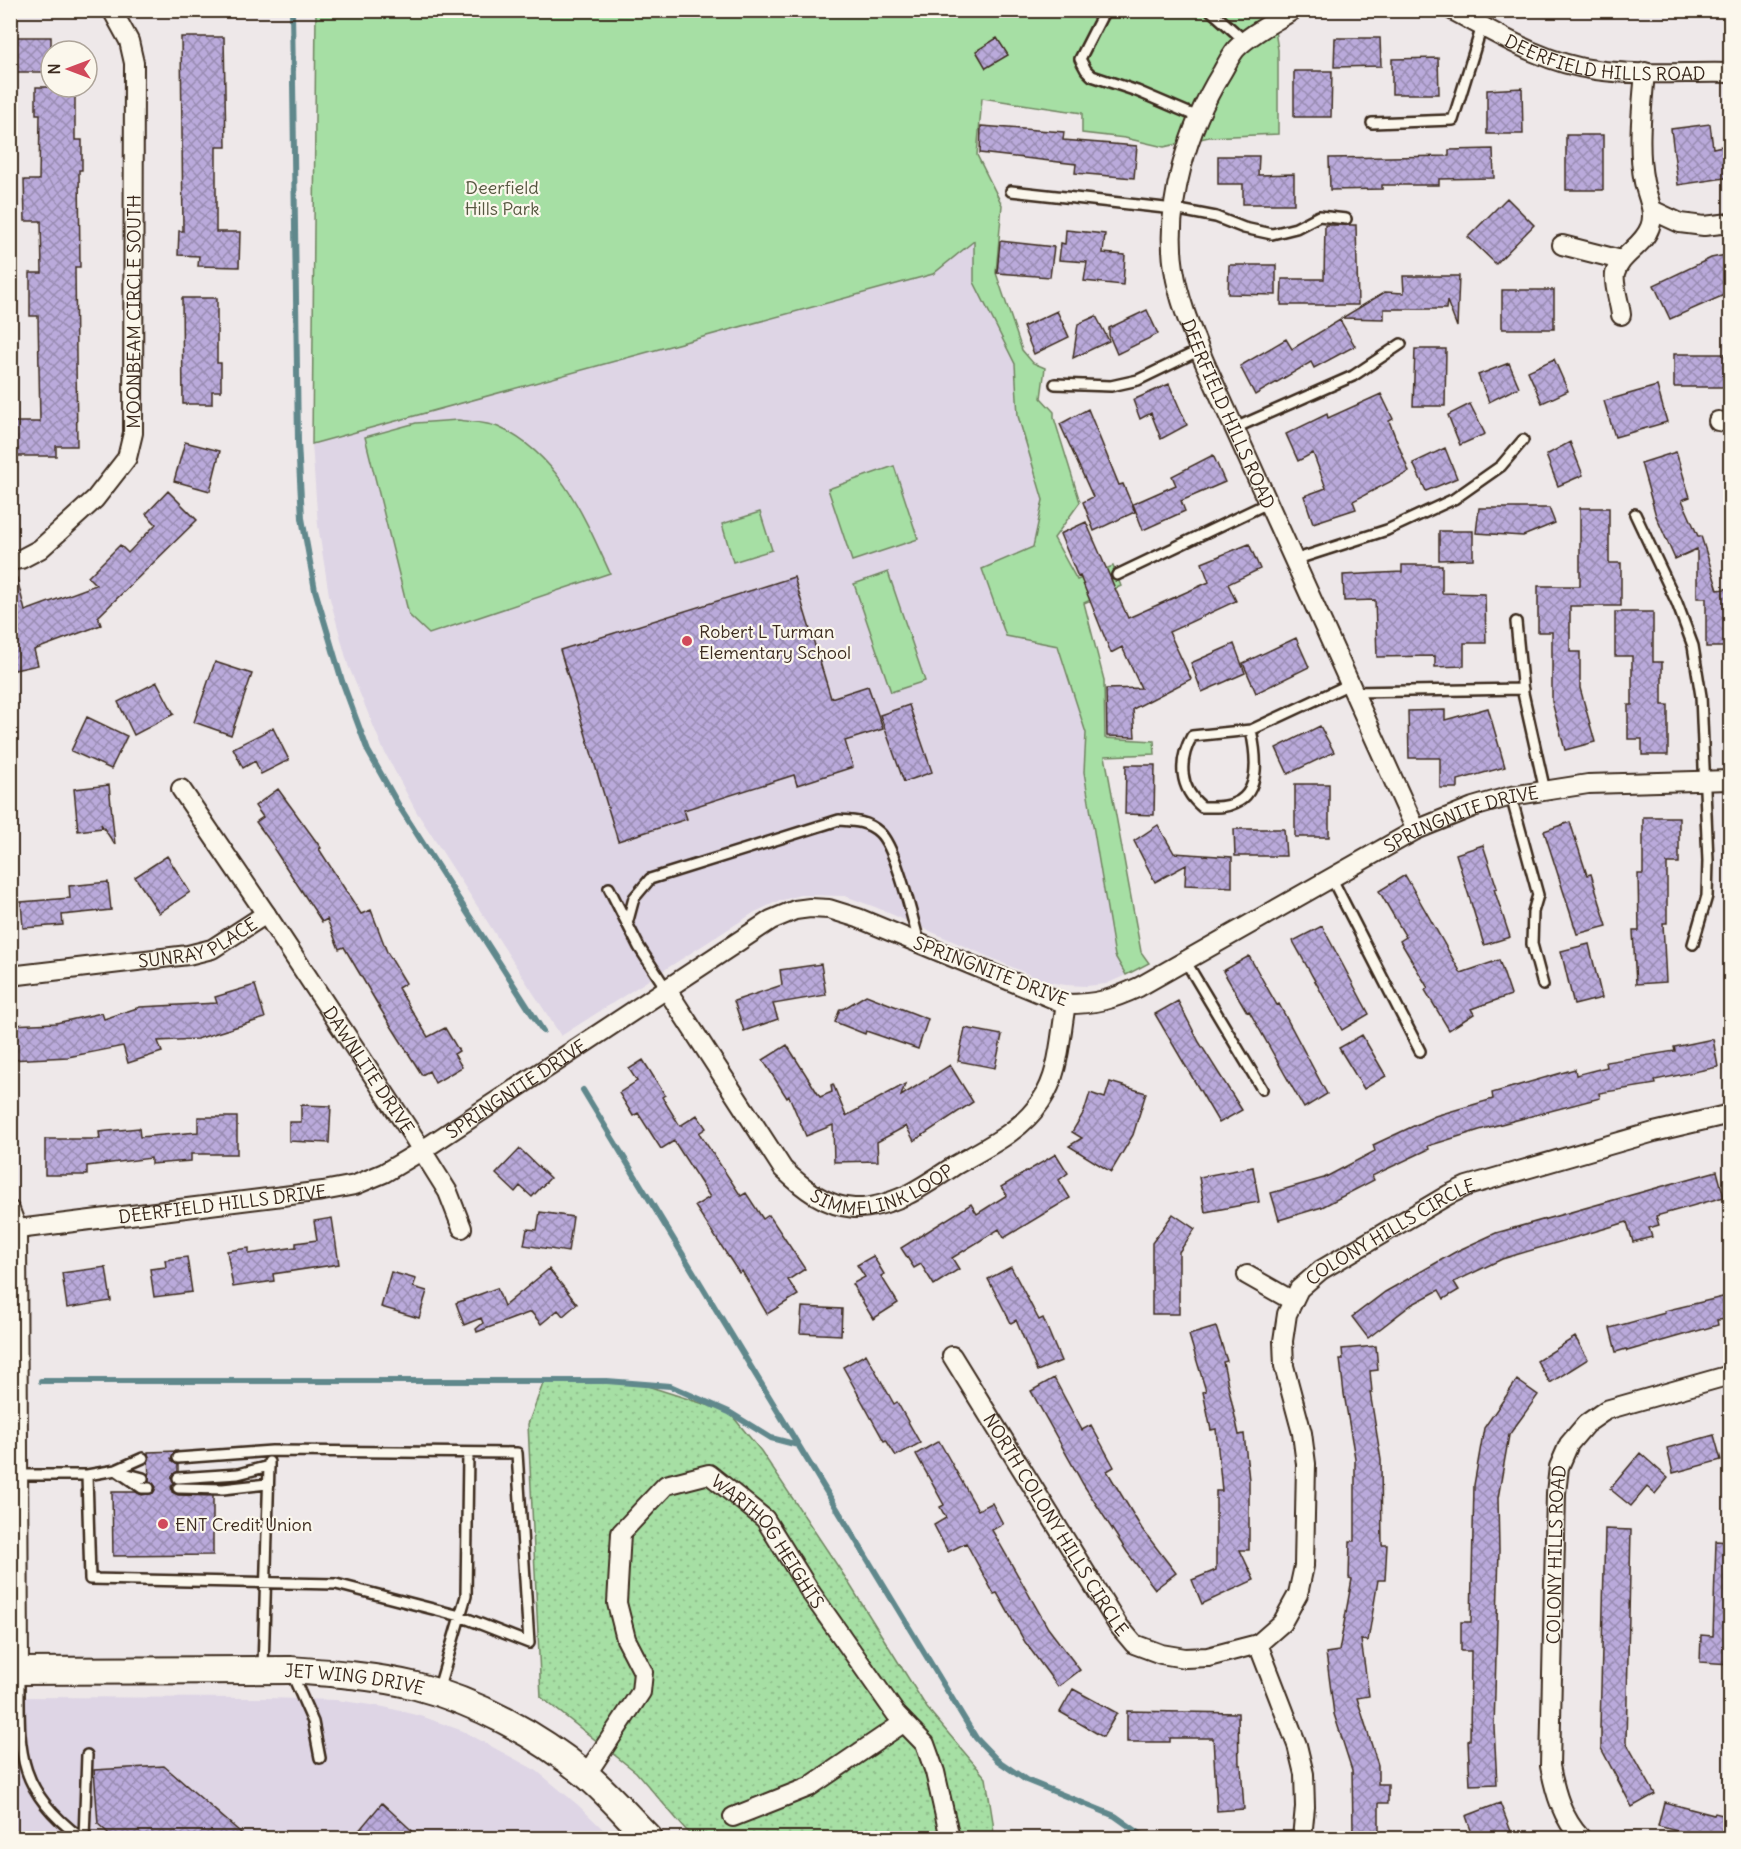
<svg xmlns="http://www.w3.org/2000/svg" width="1741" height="1849" font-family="Delius,sans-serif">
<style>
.built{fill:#ded5e5}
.grass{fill:url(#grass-dots);stroke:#708461;stroke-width:1.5}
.park{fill:#a6dfa4;stroke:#708461;stroke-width:1.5}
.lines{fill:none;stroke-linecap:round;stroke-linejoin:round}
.stream{stroke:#60888c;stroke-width:6}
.building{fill:url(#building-cross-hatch);stroke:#3b2a1e;stroke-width:1.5}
.service-casing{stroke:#3b2a1e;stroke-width:14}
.minor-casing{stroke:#3b2a1e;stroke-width:22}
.secondary-casing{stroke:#3b2a1e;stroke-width:30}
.service{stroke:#fbf7ec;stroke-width:9}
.minor{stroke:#fbf7ec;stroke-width:18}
.secondary{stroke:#fbf7ec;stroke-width:26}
.poi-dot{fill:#d1495b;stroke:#fbf7ec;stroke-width:2}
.labels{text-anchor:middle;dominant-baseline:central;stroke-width:4.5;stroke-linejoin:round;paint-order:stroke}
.street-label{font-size:18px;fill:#3b2a1e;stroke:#fbf7ec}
.park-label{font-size:18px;fill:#565740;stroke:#fbf7ec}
.poi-label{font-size:18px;fill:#3b2a1e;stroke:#fbf7ec;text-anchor:start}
</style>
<defs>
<pattern id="grass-dots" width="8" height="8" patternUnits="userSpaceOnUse" patternTransform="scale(1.5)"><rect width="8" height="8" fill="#a6dfa4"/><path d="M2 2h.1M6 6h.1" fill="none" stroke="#90c08d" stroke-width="1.8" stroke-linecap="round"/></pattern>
<pattern id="building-cross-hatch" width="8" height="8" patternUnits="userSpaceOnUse" patternTransform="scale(1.5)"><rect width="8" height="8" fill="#baaadb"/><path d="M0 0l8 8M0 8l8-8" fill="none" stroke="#988bb1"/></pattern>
</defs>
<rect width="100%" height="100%" fill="#eee8e9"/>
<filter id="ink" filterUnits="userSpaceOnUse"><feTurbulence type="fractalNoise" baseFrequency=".0167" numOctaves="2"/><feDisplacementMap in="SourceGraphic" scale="12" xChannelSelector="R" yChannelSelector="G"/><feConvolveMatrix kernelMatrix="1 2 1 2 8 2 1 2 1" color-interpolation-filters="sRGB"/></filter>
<g filter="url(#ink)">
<path class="built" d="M974,240v42l41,82 3,52 25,84 -10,47 -51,23 24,66 51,10 29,87 -2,39 31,184 11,19 -20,9 -20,2 -21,-1 -21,-4 -169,-74 -30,-11 -45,-1 -24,7 -21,10 -194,124 -145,-225 -33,-62 -35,-84 -19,-70 -11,-70 -6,-81 621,-170z
M11,1697l255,1 70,2 48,7 37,9 42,15 74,40 41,34 34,33h-601z"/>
<path class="grass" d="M544,1381l94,2 91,29 32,39 84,126 82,131 59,70 7,44 1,16h-301l-57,-66 -95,-75 -13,-273z"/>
<path class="park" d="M316,11h956l6,39v84l-69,3 -45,10 -39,-9 -43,-5v-20l-100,-15 -5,57 25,50 -6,68 26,77 11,13 12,5 -4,30 13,14v6l26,84 -26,36 23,42 36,-14 8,20 -37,17 20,77 1,58 49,3 1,13 -50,2 36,196 8,11 -23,12 -11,-19 -31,-184 2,-39 -28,-87 -52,-10 -24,-67 51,-22 10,-47 -25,-84 -3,-52 -41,-82v-41l-41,33 -621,170z
M458,420c12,2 29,2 40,7 60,26 87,91 112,146l-181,61 -20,-19 -44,-178 51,-14z
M894,466l24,73 -66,22 -24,-72z
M760,512l12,38 -39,12 -11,-38z
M888,572l37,109 -34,11 -37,-108z"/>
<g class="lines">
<path class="stream" d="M292,10l6,432 4,76 13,72 27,91 26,70 31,55 144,225
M583,1090l393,648 21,22 29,20 89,36 31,22
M41,1381h566l63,5 59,26 42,26 27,7"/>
</g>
<path class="building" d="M10,37h41v35h-41z
M181,37h43l2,110h-10v85h24l-1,35 -41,-1 1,-10 -21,-1 1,-24h4z
M997,38l11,17 -22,13 -10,-17z
M1335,38h45l1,28 -47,1z
M1438,58l1,36h-47v-35z
M1294,71h38l-1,46h-37z
M36,87h39v53h7v30h-3l1,97h-5l2,179h-21v10h-44v-34h28l-2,-106h-8v-43h12l-1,-52h-16l-1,-41h15l1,-66h-4z
M1522,88l1,46h-36v-44z
M1710,124l3,24 18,-4v33l-53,8 -7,-56z
M981,126l83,6 -1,8 74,6 -3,32 -59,-5 1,-9 -96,-11z
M1566,135h37v55h-37z
M1493,149l1,29 -55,1v6h-57v4l-52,1 -1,-32 120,-2v-6z
M1218,156h41l-1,19 36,-1v30h-51v-20h-25z
M1507,198l27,27 -38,39 -28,-27z
M1325,225h31l2,80h-77l1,-26h42z
M1066,230l39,4 -2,19 22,2 -2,30 -39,-4 3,-19 -28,-2 2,-17 4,1z
M1000,241l54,6 -4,30 -53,-4z
M1731,254v38l-61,27 -16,-34 57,-27z
M1229,265h47v30l-48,-1z
M1403,276h56l-2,51 -10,-26 -1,8h-62v10l-42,-1 43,-26 19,1z
M1502,290h52v39h-52z
M182,298h35v65h4v28h-9v13h-29z
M1147,310l11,24 -41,20 -8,-19v-7z
M1057,311l12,26 -35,17 -11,-27z
M1096,316l13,25 -36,17 5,-34z
M1340,320l15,26 -41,22 -3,-6 -56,33 -15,-29 46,-27 6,10z
M1415,349h31l-1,57h-32z
M1674,354h53v33h-53z
M1554,359l14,32 -26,12 -14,-32z
M1509,363l10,24 -30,15 -11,-27z
M1169,384l18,41 -26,14 -10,-26 -11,6 -7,-19z
M1657,386l10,36 -52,15 -11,-36z
M1381,394l12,25 -4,2 20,51 -56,29 3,8 -43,14 -9,-27 22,-8 -13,-35 -15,8 -12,-27 41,-20 1,4z
M1470,404l15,30 -25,11 -12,-30z
M1088,409l31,76 4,-1 12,28 -41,19 -11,-29 10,-5 -33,-73z
M185,442l35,9 -10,40 -36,-10z
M1570,442l13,33 -25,11 -12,-31z
M1445,448l12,30 -31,13 -13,-28z
M1676,452l14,45 -8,3 16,36h3l17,54 13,-2v59h-25v-49h-9v-49l-22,10 -19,-43 -15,-53z
M1213,455l12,27 -44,19 4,10 -42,19 -10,-26 43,-19 -4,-9z
M168,491l29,29 -99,97 3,8 -67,25 4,15 -28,6v-92l7,-1 8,33 71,-26 -8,-8 32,-32 8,8 28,-29 -10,-10z
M1479,508h70l6,15 -32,13 -47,-3z
M1580,508h29v55h12v43h-51v46h10v36l15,54 -30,8 -13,-48v-70h-14v-46h42z
M1086,522l42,96 81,-36 -7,-19 47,-19 11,25 -32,15 8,17 -67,31 22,47 -58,30 2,28 -28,-1 -1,-47 35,-1 -19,-41 -11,6 -31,-77 -2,1 -18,-43z
M1439,531h34v28l-34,1z
M1402,565h40v28l43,1 1,49h-22v23l-29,1v-11l-58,1 -2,-57 -31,1 -1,-26 59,-3z
M794,577l37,121 37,-12 15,43 -38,12 8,26 -56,18 -3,-10 -110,35 3,9 -69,22 -58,-191z
M1615,612h38v50h9v43h6v50h-26v-16h-14v-34h4v-49h-17z
M1296,638l13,29 -53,26 -13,-30z
M1234,644l11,29 -43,19 -11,-29z
M215,662l37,12 -21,61 -37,-13z
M157,682l17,32 -40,21 -16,-33z
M909,705l23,67 -28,10 -24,-67z
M1488,708l17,59 -47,13v8h-18v-30h-31l-1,-47 37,-1v10z
M87,717l40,19 -16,33 -40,-18z
M1320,726l14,26 -46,22 -12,-26z
M273,728l16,32 -28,14 -6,-13 -12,7 -10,-20z
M1126,765h29l-1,50 -29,-1z
M1295,784h34v53h-34z
M109,785l6,60 -14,-21 1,4 -24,3 -4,-42z
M278,789l43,59 -2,1 42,65 10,-4 16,42 19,31 -8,5 30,49 17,-9 14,23 -5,3 8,13 -27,16 -6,-12 -7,4 -41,-65 -37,-63 -5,2 -12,-30 -5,3 -48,-73 1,-1 -19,-26 7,-5 -8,-11z
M1643,817h36v46h-12v60h-4l3,59 -30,2 -3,-53h6l-1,-57h5z
M1570,822l17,53 4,-1 16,52 -30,8 -33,-103z
M1158,825l16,28 58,4v30l-47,-2 1,-20 -31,17 -21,-41z
M1234,829h50l2,27h-51z
M1483,845l14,43 -3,1 16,48 -26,8 -28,-91z
M167,856l23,36 -31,21 -24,-36z
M1405,875l56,98 38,-13 12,35 -40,14 3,5 -25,16 -24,-40 3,-2 -28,-47 6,-4 -27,-46z
M108,882l3,28 -49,5 1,10 -40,3 -2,-26 49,-4 -1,-12z
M1322,926l47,88 -27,16 -49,-89z
M1589,944l13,54 -28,7 -13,-54z
M1249,956l28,49 2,-1 48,90 -23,14 -55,-97 -2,1 -24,-41z
M821,964l5,31 -53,9 5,15 -34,12 -10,-30 48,-16 -2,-15z
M255,985l10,33 -68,21 -39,2 4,11 -34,11 -5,-17 -55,11 -58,3v-35l46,-2 46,-10 2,6 36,-12 77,-4 -2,-6z
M866,995l62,24 -10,30 -52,-18 -1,3 -30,-12 5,-13h3z
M1178,1001l21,41 43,68 -23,13 -64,-109z
M965,1028l37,7 -7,33 -37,-7z
M1362,1035l24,41 -22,13 -25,-41z
M1713,1039l5,28 -63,13 1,4 -57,9 1,5 -114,30 -58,18 1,3 -57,27 2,4 -52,27 -43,13 -8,-27 53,-15 51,-27 -2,-6 62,-29 58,-17 -1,-6 83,-24 1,6 31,-8 -1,-5 69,-11 -1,-4z
M787,1045l33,52 12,-5 -1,-7 2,-1 13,32 59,-32 -4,12 49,-31 23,37 -59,39 -8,-15 -29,16 1,19 -44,1 -1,-37 -27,11 -17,-40 -2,2 -24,-38z
M643,1060l22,35 -3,2 18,29 17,-11 9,13 -7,5 42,63 5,-3 17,26 6,-4 36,54 -17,11 10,15 -31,19 -25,-43 -3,2 -44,-67 15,-9 -36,-56 -13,8 -23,-36 -5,3 -14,-23 18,-12 -8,-12z
M1110,1082l36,11 -13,42 -22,37 -42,-26 13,-8 -10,-6 12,-20 6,-19 15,5z
M301,1105l30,1 -2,37 -40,-2v-19h12z
M198,1117h39v37h-46v7l-40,3v-6l-64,8v9h-42v-36h55l-1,-7 40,-4 1,9 58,-5z
M520,1149l30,29 -18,19 -12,-11 -5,6 -19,-18z
M1056,1154l12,19 -9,7 11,18 -66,40 -5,-9 -47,29 7,11 -25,16 -13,-21 -7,4 -13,-20 70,-44 6,10 30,-19 -6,-8z
M1253,1167l6,35 -54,10 -6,-35z
M1717,1171l7,26 -68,19 3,9 -10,3 3,9 -19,5 -6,-20 -125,37 -48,23 5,8 -15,9 -5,-9 -28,15 -43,33 -16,-21 33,-25 72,-41 39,-18z
M540,1212l33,5 -5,35 -44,-7 3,-16 10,1z
M1173,1214l22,15 -16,23v62h-27v-71z
M332,1218l7,46 -66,10 1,7 -41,6 -6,-36 22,-3v6l47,-7v-4l21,-3 -3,-19z
M873,1256l11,18 -3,2 17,27 -25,16 -21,-35 13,-7 -8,-12z
M187,1257l5,35 -38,5 -4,-28 16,-2 -1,-7z
M106,1267l5,34 -44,7 -5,-35z
M1011,1267l28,53 4,-2 18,43 -24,10 -21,-51 -5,3 -23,-44z
M549,1269l28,35 -14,12 -5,-6 -17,14 -10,-12 -54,20 -1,-3 7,-6 -2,-5 -17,7 -8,-22 41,-15 7,18z
M391,1272l25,7 -3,8 14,4 -8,27 -38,-11z
M1731,1295v24l-14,1 1,5 -91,26 -1,-2 -10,3 -6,-24 55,-15 -1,-2z
M802,1307l40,2 -1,26 -41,-2z
M1216,1327l11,34 -4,1 16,73 5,-1 5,46v70h-9l14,30 -52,24 -10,-24 24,-10v-79h6l-6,-62 -5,1 -8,-38 3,-1 -17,-56z
M1575,1337l13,22 -38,24 -13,-22z
M1376,1346l2,24 -8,1 2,21h-2l11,68 1,85h5l-2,35h-7l-10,61 -7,-1 8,56 -12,2 21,67v19h10v19h-9v36h-28l2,-11 -1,-58 -18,-56 -8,-61 13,-2 13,-72 -3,-1 1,-37h5v-83l-11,-64 -4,-35h3l-1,-10z
M866,1354l28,50 3,-2 23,41 -24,13 -10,-16 -2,1 -41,-74z
M1054,1378l28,52 9,-5 23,42 -7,4 35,58 34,44 -21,16 -28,-37 -44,-68 -52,-93z
M1517,1380l21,15 -29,40 -11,63 1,53 -5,176 3,57 -27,1 -2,-44 2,-1 1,-89h-10v-29h10l3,-137 10,-57z
M1714,1435l7,25 -48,13 -6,-25z
M939,1441l39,69 14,-7 11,21 -11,6 56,98 32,42 -22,17 -33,-45 -28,-49 -3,1 -28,-51 -18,9 -14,-27 12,-7 -6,-11 4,-2 -28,-51z
M177,1451l-6,7 2,4 5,3v6l-6,5 2,7 -3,4 1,5 6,3 35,1v59l-100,1 -1,-64h24l6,3 11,-2 3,-6 -3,-4 -4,-2 -1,-29z
M1640,1453l28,25 -13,16 -8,-7 -16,19 -21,-17z
M1605,1529l26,1 -5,212 29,52 -23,13 -31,-59v-20h-1z
M1716,1541l15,1v122l-31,-2 1,-27 12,1z
M1073,1689l44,24 -14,24 -43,-25z
M1127,1711l111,2 1,52h2l3,44 -27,2 -4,-73h-43v4h-43z
M164,1766l84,73h-133l-17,-15 -4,-54z
M1664,1802l50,13 1,-2 16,4v22h-25l-48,-13z
M382,1803l39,36h-69z
M1500,1803l14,36h-40l-8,-23z"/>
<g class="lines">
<defs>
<path id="service" d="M1105,10l-25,49 6,11 6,6 45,15 61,26
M1210,10l36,32
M1372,123l81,-3 29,-94
M1011,191l163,18 42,8 28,11 28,6 24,-6 23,-12 27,3
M1055,384l56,2 27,-6 62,-30
M1235,428l118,-52 48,-32
M1635,514l42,89 16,43 8,50 7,165 -1,35 -14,48
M1294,560l93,-30 67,-31 47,-33 22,-26
M1117,575l151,-72
M1516,622l7,71 22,98
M1353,692l170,-3
M1251,730c5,23 11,62 -16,73 -10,5 -21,4 -33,4 -23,-19 -24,-46 -10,-71l59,-6 99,-46
M1511,796l27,99 -5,17 -1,32 11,41
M1331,877l89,174
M609,888l30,59 28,43
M627,924l7,-26 16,-19 189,-59c15,1 28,1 40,12 17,15 33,85 40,110
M1186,962l76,127
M143,1458l-27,12 -29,5 3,104 246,5 124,32 69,27 -12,-190 -245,-2 -94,7
M116,1470l26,18h7
M124,1473l19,5
M18,1475h69
M178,1478l60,-4 31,-8v-4
M178,1488l45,1 44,-5
M263,1668l6,-202
M291,1672l22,50 7,36
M19,1674c0,78 -4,113 62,164
M438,1691l28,-95 2,-143
M84,1838l3,-83"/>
<g id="minor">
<path id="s1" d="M1293,10c-18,12 -42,23 -57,39 -5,6 -10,16 -14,23 -34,55 -58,133 -48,197 5,33 18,62 30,92l212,469"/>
<path id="s2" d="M1452,10c45,24 93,54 144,60 44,6 90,2 134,3"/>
<path d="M1652,210l28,13 24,3 26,-3"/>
<path d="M1562,245l59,15"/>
<path d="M1621,315c-1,-10 -8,-32 -6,-41 5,-20 28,-27 35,-47 6,-15 -3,-30 -6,-45 -7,-34 -2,-75 1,-110"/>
<path d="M1718,421l12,2"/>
<path id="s3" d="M10,561l11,-2 19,-10 55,-50 32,-41 6,-25 1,-370 -5,-22 -17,-31"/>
<path id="s4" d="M181,789l85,125 145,219 37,59 14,36"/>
<path id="s5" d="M10,976l178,-21 24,-6 54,-35"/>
<path id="s6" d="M667,990l116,179c20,19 42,37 71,39 17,1 37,-6 53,-13 16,-8 32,-19 47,-29 31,-18 67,-34 87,-65 19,-27 19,-65 25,-97"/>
<path d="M10,1210l7,18 2,443"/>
<path id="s7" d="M10,1230l313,-39 32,-6 29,-12 37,-22 350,-231 24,-10 15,-2 19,1 29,9 208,86c30,0 45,-4 73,-17l277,-157 57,-23 38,-11 77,-12 142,-4"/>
<path d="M1247,1275l46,26"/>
<path id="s8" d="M952,1356l166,269 16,19 27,10 24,4 23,-1 50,-13"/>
<path id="s9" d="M586,1775l55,-83 2,-20 -17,-33 -9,-36 4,-70 45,-48 43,-11 56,45 46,74 85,121 29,30 10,28 15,66"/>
<path d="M733,1817l76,-30 94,-64"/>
<path id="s10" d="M1302,1838l3,-31 -1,-33 -7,-29 -39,-101 24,-21 16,-29 6,-28 2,-102 -4,-31 -18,-67 -1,-25 4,-27 12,-25 22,-19 127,-75 19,-9 187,-54 76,-18"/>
<path id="s11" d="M1581,1838c-19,-20 -26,-46 -31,-72l6,-273 3,-26 10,-23 17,-20 20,-14 124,-35"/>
</g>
<g id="secondary">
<path id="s12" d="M10,1671l280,-1c42,3 85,6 126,16 61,16 121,48 169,88 23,19 43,43 64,64"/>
</g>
</defs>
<use href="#service" class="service-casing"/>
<use href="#minor" class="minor-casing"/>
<use href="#secondary" class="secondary-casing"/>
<use href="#service" class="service"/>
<use href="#minor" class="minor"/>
<use href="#secondary" class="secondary"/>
</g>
</g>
<g class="poi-dot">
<circle cx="687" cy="641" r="6"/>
<circle cx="163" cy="1524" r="6"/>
</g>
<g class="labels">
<g class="street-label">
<text stroke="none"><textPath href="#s2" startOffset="164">DEERFIELD HILLS ROAD</textPath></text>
<text stroke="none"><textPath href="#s3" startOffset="306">MOONBEAM CIRCLE SOUTH</textPath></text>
<text stroke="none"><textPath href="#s1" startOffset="458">DEERFIELD HILLS ROAD</textPath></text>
<text stroke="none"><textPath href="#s7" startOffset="1598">SPRINGNITE DRIVE</textPath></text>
<text stroke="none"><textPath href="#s5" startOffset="192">SUNRAY PLACE</textPath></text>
<text transform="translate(991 971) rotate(21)">SPRINGNITE DRIVE</text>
<text stroke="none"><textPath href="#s4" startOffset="338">DAWNLITE DRIVE</textPath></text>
<text stroke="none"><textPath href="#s7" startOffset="536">SPRINGNITE DRIVE</textPath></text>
<text stroke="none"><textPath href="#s6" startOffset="327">SIMMELINK LOOP</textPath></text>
<text stroke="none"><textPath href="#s7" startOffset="214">DEERFIELD HILLS DRIVE</textPath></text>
<text stroke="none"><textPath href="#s10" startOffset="687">COLONY HILLS CIRCLE</textPath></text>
<text stroke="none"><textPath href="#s8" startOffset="198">NORTH COLONY HILLS CIRCLE</textPath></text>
<text stroke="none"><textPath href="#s9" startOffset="465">WARTHOG HEIGHTS</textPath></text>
<text stroke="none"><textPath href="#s11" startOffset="291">COLONY HILLS ROAD</textPath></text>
<text stroke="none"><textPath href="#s12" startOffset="345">JET WING DRIVE</textPath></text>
</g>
<g class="park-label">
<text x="502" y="187">Deerfield<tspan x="502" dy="21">Hills Park</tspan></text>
</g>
<g class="poi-label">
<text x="699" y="631">Robert L Turman<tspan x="699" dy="21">Elementary School</tspan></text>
<text x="175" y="1524">ENT Credit Union</text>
</g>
</g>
<rect width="1741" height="1849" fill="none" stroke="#fbf7ec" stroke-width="36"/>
<rect x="18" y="18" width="1705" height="1813" fill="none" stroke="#3b2a1e" stroke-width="2" filter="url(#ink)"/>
<g transform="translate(69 69) rotate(270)"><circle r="28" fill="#fbf7ec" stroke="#aea59a" stroke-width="1.5"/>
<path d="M0-4.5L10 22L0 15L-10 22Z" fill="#d1495b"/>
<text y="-9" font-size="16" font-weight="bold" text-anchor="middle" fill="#3b2a1e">N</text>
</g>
</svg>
